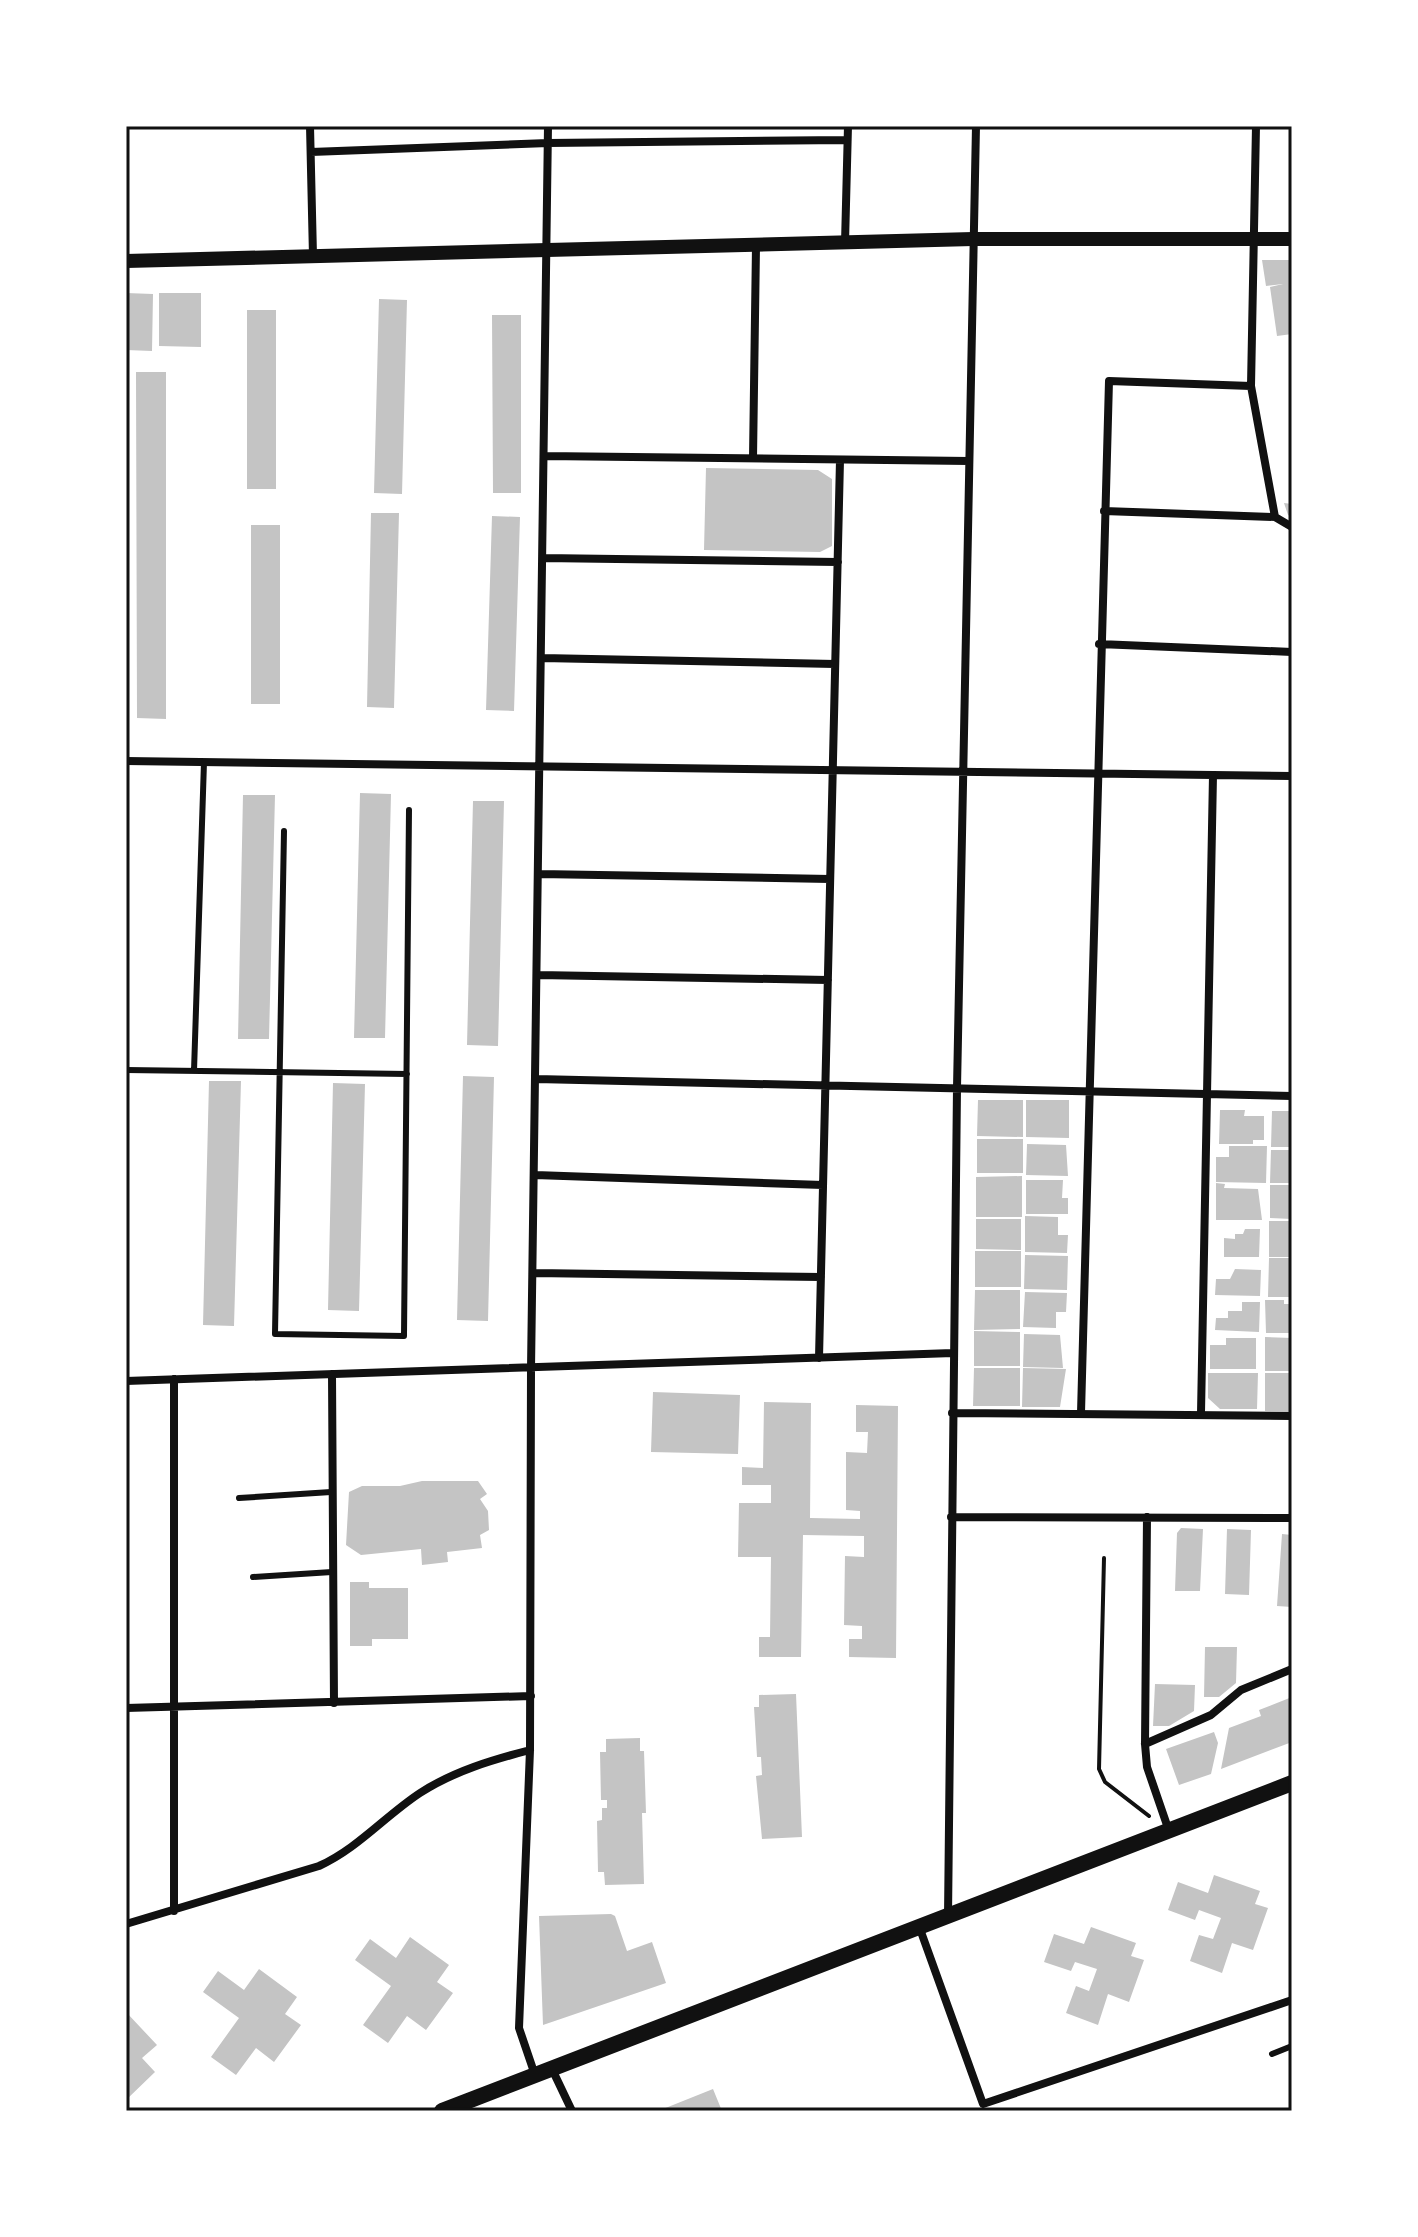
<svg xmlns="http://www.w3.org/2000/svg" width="1418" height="2237" font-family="'Varela Round',sans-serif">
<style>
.building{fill:#c4c4c4}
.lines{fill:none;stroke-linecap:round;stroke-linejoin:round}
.path{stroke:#111;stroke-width:4}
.service{stroke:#111;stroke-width:6}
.minor{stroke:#111;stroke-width:8}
.tertiary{stroke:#111;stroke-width:14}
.secondary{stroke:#111;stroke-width:16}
.neatline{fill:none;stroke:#111;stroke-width:3}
</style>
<rect width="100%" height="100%" fill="#fff"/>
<path class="building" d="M1262,260h30v74l-15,2 -7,-49 13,-3 -17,2z
M126,293l27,1 -1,57 -26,-1z
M159,293h42v54l-42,-1z
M379,299l28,1 -5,194 -28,-1z
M247,310h29v179h-29z
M492,315h29v178h-28z
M136,372h30v347l-29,-1z
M706,468l112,2 14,9v67l-12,6 -116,-2z
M1284,503l8,1v13l-4,-2z
M371,513h28l-5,195 -27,-1z
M492,516l28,1 -6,194 -28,-1z
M251,525h29v179h-29z
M360,793l31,1 -6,244h-31z
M243,795h32l-6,244h-31z
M473,801h31l-6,245 -31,-1z
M463,1076l31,1 -6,244 -31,-1z
M209,1081h32l-7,245 -31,-1z
M333,1083l32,1 -6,227 -31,-1z
M978,1100h45v37l-46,-1z
M1026,1100h43v38l-43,-1z
M1220,1110h25l-1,6h20v24h-11v4h-34z
M1272,1111h20v36h-21z
M977,1139h46v34h-46z
M1027,1144l39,1 2,31 -42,-1z
M1229,1146h38l-1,37 -50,-1v-25h13z
M1271,1150h21v33h-22z
M1022,1176v41h-46v-40z
M1026,1180h37l-1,18h6v16h-42z
M1216,1183l9,1 -1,4 34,1 4,31h-46z
M1270,1185h22v34l-22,-1z
M1025,1216l33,1v18h10l-1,18 -42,-1z
M976,1219h45v31l-45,-1z
M1269,1221h23v36h-23z
M1245,1229h15l-1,28h-35v-19l11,1v-5h8z
M975,1251h46v36h-46z
M1025,1255l43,1 -1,34 -43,-1z
M1269,1258h23v39h-24z
M1235,1269l26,1 -1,26 -45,-1 1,-16h14z
M975,1290h45v39l-46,1z
M1025,1292l42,1 -1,19h-10v16l-33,-1z
M1265,1300h19v4h8v29h-26z
M1242,1302h18l-1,30 -44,-2 1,-12h12v-7h14z
M974,1331l46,1v34h-46z
M1024,1334l36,1 3,33 -40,-1z
M1265,1337l27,1v33h-27z
M1226,1338h30v31h-46v-24h16z
M974,1368h46v38h-47z
M1023,1368l43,1 -6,38h-38z
M1208,1373h50l-1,36h-37l-12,-11z
M1265,1373h27v39l-27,-1z
M653,1392l87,3 -2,59 -87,-2z
M764,1402l47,1 -1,115 50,1v-8l-14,-1v-58l21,1 1,-21h-12v-27l42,1 -2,252 -47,-1v-18h13v-13l-18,-1 1,-69 19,1v-21l-61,-1 -2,122h-42v-20h11l1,-80h-33l1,-54h32v-18h-29v-18l21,1z
M422,1481h56l9,13 -7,5 8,12 1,19 -9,5 2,13 -35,4 1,10 -26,3 -1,-16 -60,6 -15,-10 3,-53 13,-6h38z
M1181,1528l22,1 -3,62h-25l2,-58z
M1227,1529l24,1 -2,65 -24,-1z
M1282,1534l10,1v72l-15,-1z
M350,1582h19v6h39v51h-36v7h-22z
M1205,1647h32l-1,36 -17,14h-15z
M1155,1684l40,1 -1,26 -25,15h-16z
M796,1694l6,143 -40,2 -6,-63 6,-1 -1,-18h-4l-3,-50h5v-12z
M1292,1697v45l-71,27 8,-41 32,-12 -2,-6z
M1214,1732l4,11 -7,31 -32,11 -13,-36z
M640,1738v13h4l2,62h-4l2,71 -39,1 -1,-13h-6l-1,-51 5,-1v-12h5v-8h-6l-1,-48h6v-13z
M1214,1875l46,16 -5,13 13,4 -15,42 -21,-7 -10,30 -32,-12 9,-26 14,4 8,-21 -22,-8 -4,10 -27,-10 10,-28 30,11z
M611,1914l4,2 12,35 25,-9 14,41 -123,42 -4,-109z
M1091,1927l45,16 -5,13 13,4 -15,42 -21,-8 -10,31 -32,-12 10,-27 13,5 8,-22 -22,-7 -4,9 -27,-9 10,-28 30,10z
M410,1937l39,28 -12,17 16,11 -27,37 -19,-14 -19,27 -25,-18 28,-39 -36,-26 15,-21 26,19z
M259,1969l38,28 -12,17 16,11 -27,37 -18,-14 -20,27 -25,-18 28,-39 -36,-26 15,-21 26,19z
M126,2012l31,33 -15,13 13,14 -29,28z
M713,2089l9,22h-64z"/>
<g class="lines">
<path class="path" d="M1104,1558l-5,211 6,13 44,34"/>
<path class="service" d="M284,831l-9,503 129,2 5,-526
M126,1070l281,4
M194,1071l10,-309
M239,1498l92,-6
M253,1577l79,-5
M1272,2054l20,-8"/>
<path class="minor" d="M310,126l3,130
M1256,126l-5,260 24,131 17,10
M311,152l237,-9 299,-3
M845,243l3,-117
M544,456l425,5
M753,458l3,-212
M1104,511l171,6
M543,558l295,4
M1099,644l193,8
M542,658l293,6
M126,761l1166,15
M539,874l291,5
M538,975l290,5
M536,1079l756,17
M535,1175l288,10
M534,1273l287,4
M819,1358l21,-898
M332,1374l2,329
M126,1381l827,-28
M952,1413l340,3
M1081,1413l28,-1032 142,5
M1201,1413l12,-638
M951,1517l341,1
M1147,1517l-2,227 2,23 22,64
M126,1708l405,-12
M1145,1744l66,-29 30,-25 51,-21
M174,1911v-532
M948,1917l9,-829 19,-962
M126,1924l193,-58c38,-17 66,-50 101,-73 34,-22 72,-33 110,-43
M920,1929l63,175 309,-104
M552,2069l20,42
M535,2075l-16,-47 11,-278 1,-381 17,-1243"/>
<path class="tertiary" d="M126,261l847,-22h319"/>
<path class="secondary" d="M442,2111l850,-328"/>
</g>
<rect width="1418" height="2237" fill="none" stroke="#ffffff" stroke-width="256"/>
<rect x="128" y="128" width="1162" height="1981" class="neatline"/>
</svg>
